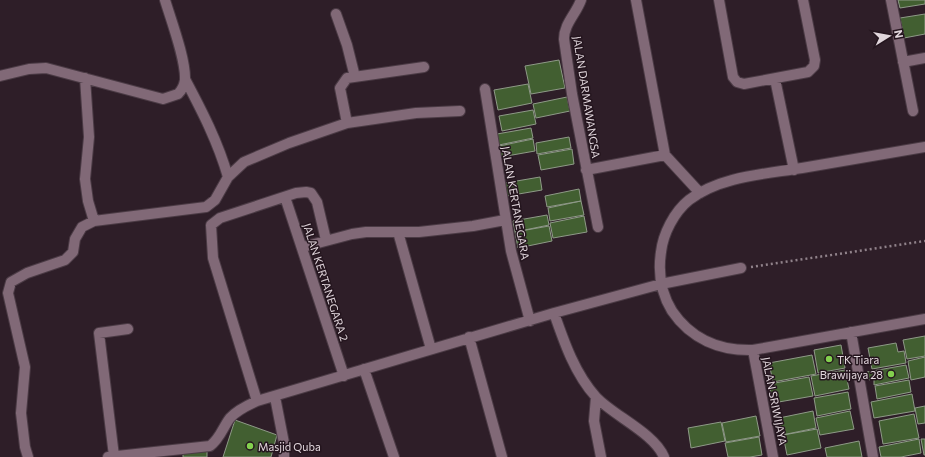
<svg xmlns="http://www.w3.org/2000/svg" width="925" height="457" font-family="Commissioner,sans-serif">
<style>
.building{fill:#425f31;stroke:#8e9a87}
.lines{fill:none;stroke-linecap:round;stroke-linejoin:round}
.minor-casing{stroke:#4b3b45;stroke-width:12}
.path{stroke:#90828a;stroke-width:2.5;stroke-dasharray:2 3;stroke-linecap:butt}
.minor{stroke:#816977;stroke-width:10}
.poi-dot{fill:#83d04e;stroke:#24151e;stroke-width:1.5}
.labels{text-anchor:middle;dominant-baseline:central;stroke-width:3;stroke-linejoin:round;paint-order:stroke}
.street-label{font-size:11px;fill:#e1d6dc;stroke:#24151e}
.poi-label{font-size:11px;fill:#e1d6dc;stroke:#24151e;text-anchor:start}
</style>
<rect width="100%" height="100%" fill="#2e1e28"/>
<path class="building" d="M898,0h27v4l-25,4z
M925,14v20l-21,4 -4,-20z
M559,60l6,28 -34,6 -6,-28z
M528,84l4,19 -34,7 -4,-20z
M567,97l3,14 -34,7 -3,-14z
M533,110l3,14 -34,7 -3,-15z
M531,128l2,10 -34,7 -2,-11z
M569,137l2,11 -34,6 -1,-11z
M533,139l2,12 -34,6 -2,-11z
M572,149l2,15 -33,6 -3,-15z
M540,177l2,13 -35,6 -2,-13z
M579,189l2,12 -34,6 -2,-11z
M581,201l3,14 -34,6 -2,-13z
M547,215l2,10 -34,7 -2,-11z
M584,216l3,16 -34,6 -3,-15z
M549,226l3,15 -34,7 -3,-16z
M925,336v20l-18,3 -4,-19z
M896,343l2,9 6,-1 2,12 -34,6 -4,-21z
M841,345l4,23 -27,5 -4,-23z
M812,355l4,19 -43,8 -4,-19z
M925,357v20l-14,3 -3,-19z
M906,365l3,13 -35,7v-7l-5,2 -2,-8z
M845,370l4,19 -34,7 -4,-20z
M809,377l4,19 -40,7 -4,-19z
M909,380l2,12 -34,7 -2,-13z
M848,392l3,17 -34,7 -3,-18z
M912,394l3,17 -41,7 -3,-16z
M925,406v17l-7,1 -3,-16z
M813,411l3,17 -34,7 -3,-17z
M850,411l4,18 -34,6 -4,-17z
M914,414l5,24 -36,6 -4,-23z
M756,416l4,20 -34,6 -4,-19z
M235,420l42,15 -6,22h-48z
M721,422l4,19 -34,7 -3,-20z
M817,429l4,19 -34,7 -4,-20z
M759,437l3,18 -12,2h-22l-3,-14z
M919,439l2,14 -20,4h-20l-2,-10z
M921,439h4v16h-1z
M859,441l3,16h-35l-2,-9z
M207,448v9h-24v-5z"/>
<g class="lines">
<defs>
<path id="minor" d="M581,0c-5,14 -17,24 -17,39l8,55 26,133
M636,0l29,155 35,38
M719,0l14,77 4,5 7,2 64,-12 6,-6 1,-6 -12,-60
M891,0l22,111
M336,14l11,31 8,32
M903,62l22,-4
M0,76l29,-7 17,-1 117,31 15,-5c4,-4 6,-8 7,-14 1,-20 -14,-60 -20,-80
M85,78l4,59 -4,42 3,22 6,20
M185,79c17,32 33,63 43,98
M775,79l19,91
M485,89l26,162 19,70
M347,123l-7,-35 7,-10 77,-11
M925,147c-41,7 -82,14 -123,21 -36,6 -82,8 -113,32 -15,12 -26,34 -28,52 -3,20 0,41 11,59 19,28 48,40 81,39l172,-31
M586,170l79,-15
M285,197l59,179
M398,232l33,117
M303,247l49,-13 14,-2h53l54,-6 32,-6
M554,313c10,29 21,61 42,84 18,19 58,36 68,60
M851,332l22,125
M469,337l33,120
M753,350l20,107
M364,369l30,88
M275,397l9,46v14
M596,397l-2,24 7,36
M257,401l-44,-143 -2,-33 9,-7 76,-25 10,-1 5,1 6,9 9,38
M114,456l-15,-123 29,-4
M28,457l-3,-10 -4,-34 4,-46 -17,-74 3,-11 16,-9 38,-13 8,-8 2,-13 7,-12 12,-6 112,-14 9,-7 13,-23 16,-15 45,-19 58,-20 69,-10 44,-2
M108,457l102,-11c10,-7 13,-19 20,-28 7,-8 18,-13 27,-17l297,-88 107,-29 80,-16"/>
</defs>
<use href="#minor" class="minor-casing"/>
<path class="path" d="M751,267l174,-26"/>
<use href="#minor" class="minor"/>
</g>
<g class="poi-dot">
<circle cx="829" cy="359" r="4"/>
<circle cx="891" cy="374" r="4"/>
<circle cx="250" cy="446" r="4"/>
</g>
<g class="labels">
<g class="street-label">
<text transform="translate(587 97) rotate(81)">JALAN DARMAWANGSA</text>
<text transform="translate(516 203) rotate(80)">JALAN KERTANEGARA</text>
<text transform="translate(326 282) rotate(72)">JALAN KERTANEGARA 2</text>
<text transform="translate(775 401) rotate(79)">JALAN SRIWIJAYA</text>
</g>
<g class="poi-label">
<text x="837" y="359">TK Tiara</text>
<text x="883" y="374" text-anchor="end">Brawijaya 28</text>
<text x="258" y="446">Masjid Quba</text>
</g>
</g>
<g transform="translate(889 36) rotate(79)" stroke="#24151e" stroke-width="3" paint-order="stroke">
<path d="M0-3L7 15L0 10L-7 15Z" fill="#e1d6dc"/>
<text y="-6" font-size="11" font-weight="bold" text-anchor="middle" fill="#e1d6dc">N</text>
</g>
</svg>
